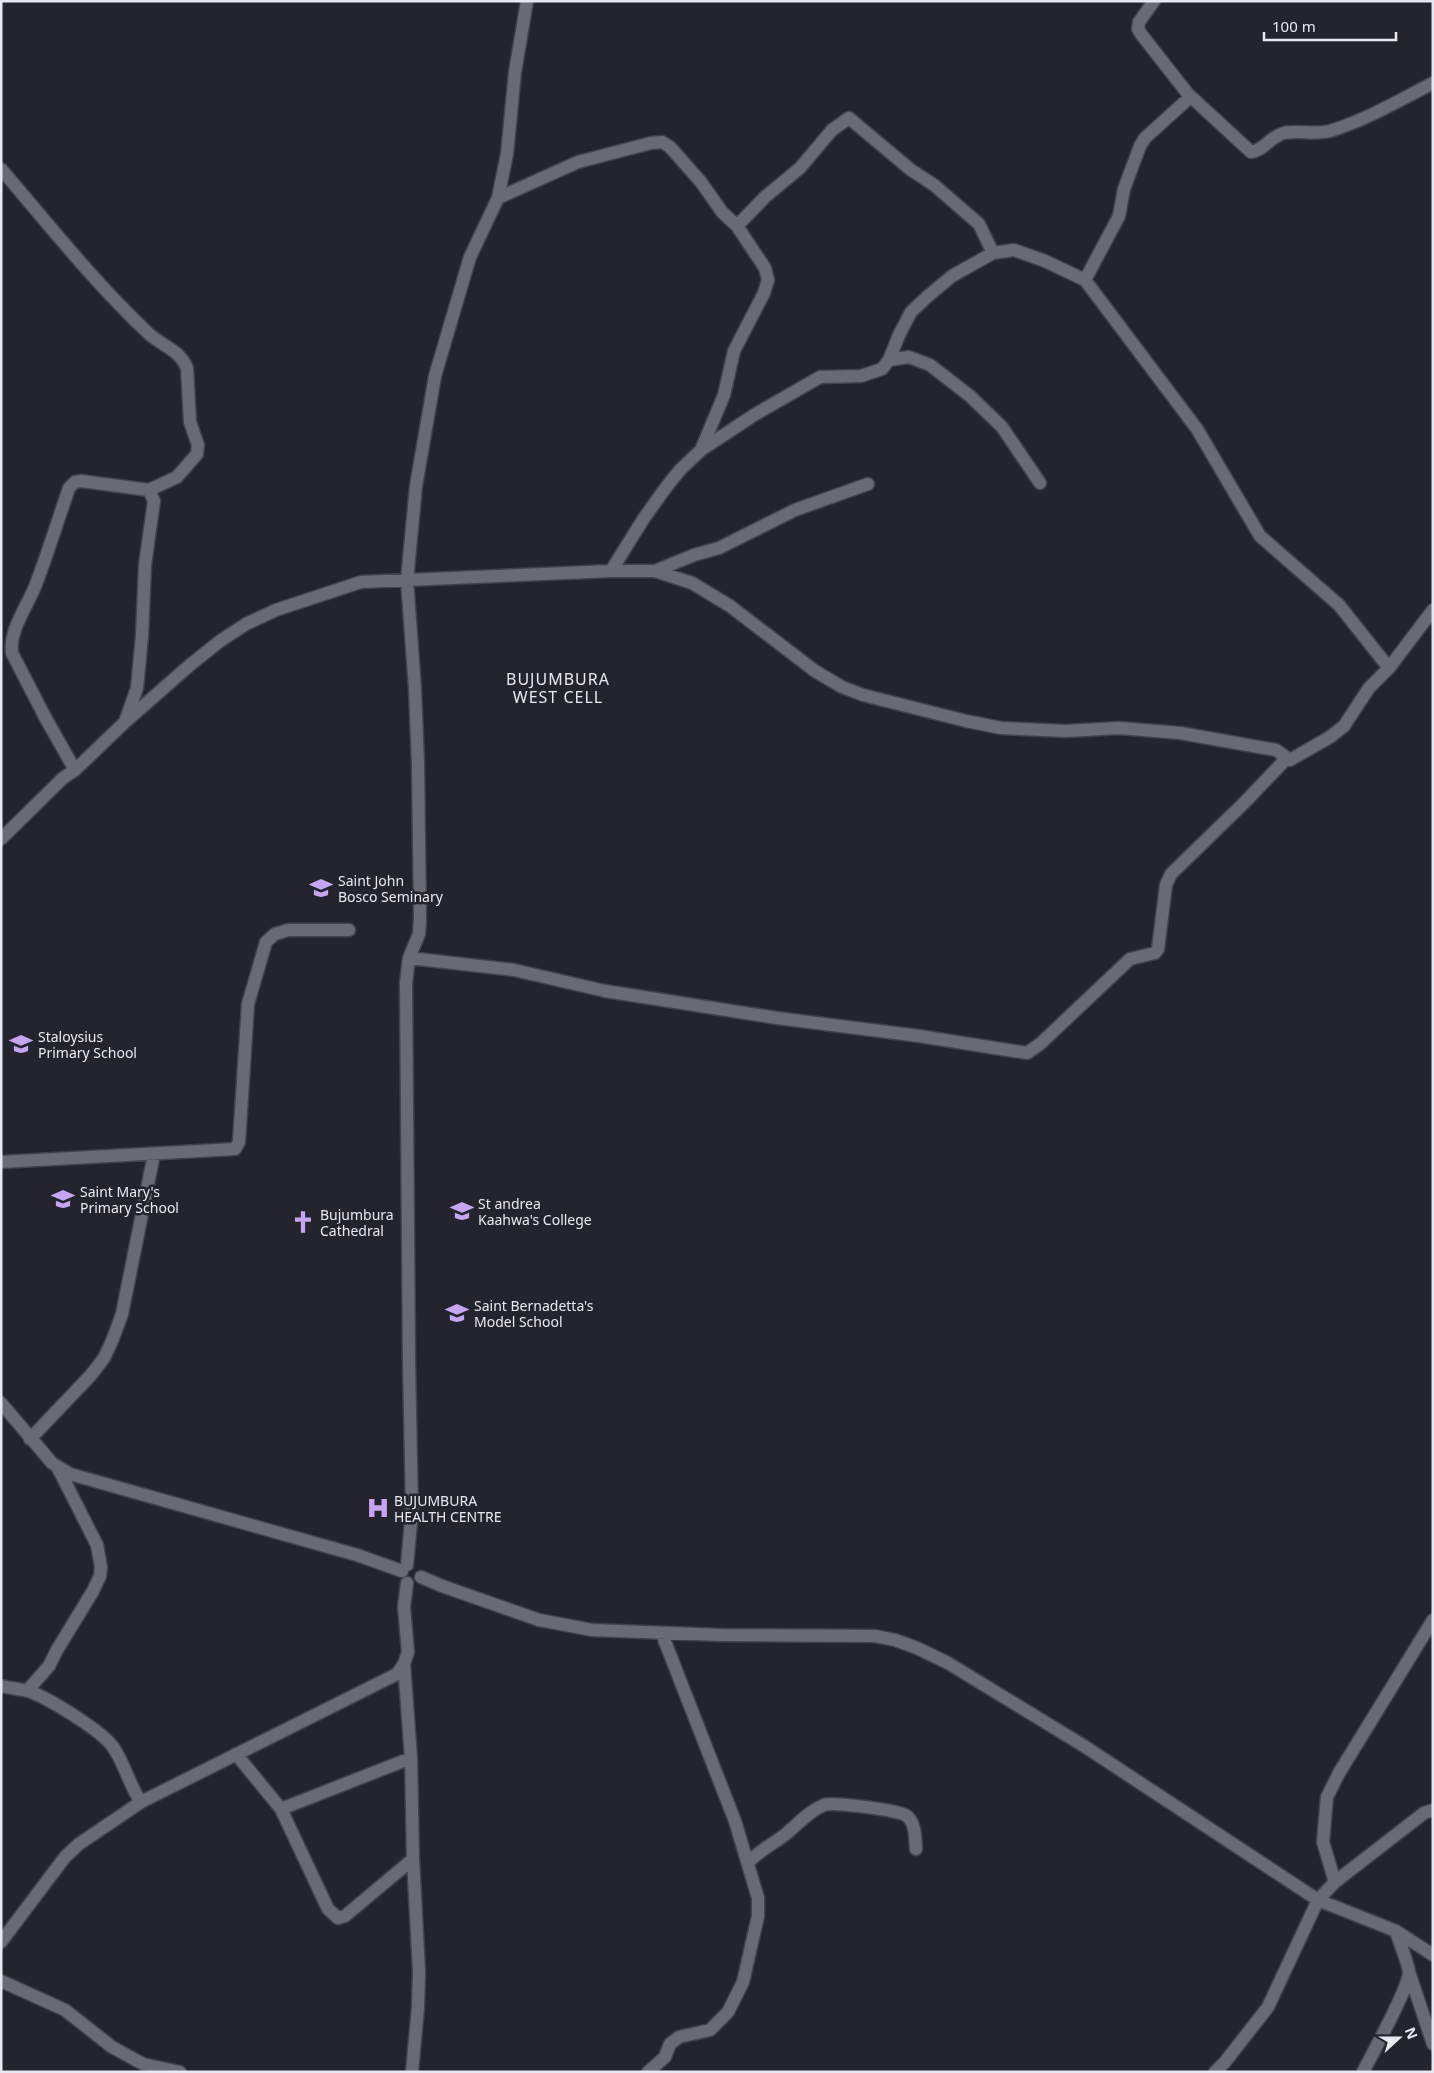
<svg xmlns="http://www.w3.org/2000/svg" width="1434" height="2073" font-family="'Noto Sans',sans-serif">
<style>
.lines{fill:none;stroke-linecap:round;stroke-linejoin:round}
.minor-casing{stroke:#42424b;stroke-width:15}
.minor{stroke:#696a76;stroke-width:12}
.labels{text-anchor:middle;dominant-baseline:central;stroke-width:5;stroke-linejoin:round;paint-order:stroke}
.poi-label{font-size:14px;fill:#e8e8f0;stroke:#24242f;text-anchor:start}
.quarter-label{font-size:16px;letter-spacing:1px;fill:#e8e8f0;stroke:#24242f}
</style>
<rect width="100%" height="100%" fill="#24242f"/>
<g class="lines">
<defs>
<path id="minor" d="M1154,1l-15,21 -1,7 3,5 47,60 63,58c12,-1 20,-16 33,-19 15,-3 31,2 46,-2 36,-11 70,-31 103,-48
M1,169c48,56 94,114 147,164 14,13 32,17 39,35l3,54 8,23 -1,9 -20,23 -28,13
M498,198l80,-36 73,-19 11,-1 8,5 31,35 21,30 15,14 28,42 3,12 -4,13 -30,58 -10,44 -23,55
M737,226l28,-29 35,-29 32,-38 17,-12 62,52 23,15 45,39 14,29
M1085,280l34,-64 5,-27 16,-43 5,-8 43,-39v-5
M889,360l10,-25 12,-23 17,-16 24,-20 41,-23 21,-3 31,11 40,19 112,149 63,107 79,69 50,63
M611,571l33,-53 23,-32 13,-16 21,-20 53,-35 66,-38 41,-1 21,-7 7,-9 20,-3 21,8 40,31 32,31 38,56
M655,571l39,-16 25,-7 76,-38 73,-26
M75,770l-30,-53 -33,-64c-3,-24 16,-47 24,-69 12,-31 22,-64 33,-96l6,-6 6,-1 68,9 5,11 -9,64 -3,71 -5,52 -11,31
M1,839l62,-61 12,-8 50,-48 65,-57 30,-24 26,-17 30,-14 85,-28 250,-11h44l37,12 38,23 85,65 27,16 21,8 103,26 35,7 65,3 53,-3 61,5 96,17 14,10 40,-23 14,-11 25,-38 20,-20 44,-58
M409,958l105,12 91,21 172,27 142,18 108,17 13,-9 90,-85 25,-6 3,-4 8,-64 5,-11 74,-72 40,-42h5
M1,1162l234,-13 4,-7 9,-138 18,-62 9,-8 13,-4h61
M1,1403l51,60 18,11 287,81 45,16
M30,1439l61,-64 13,-17 8,-17 10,-27 32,-160
M407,1565l5,-54 -3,-150 -3,-378 3,-25 10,-24 1,-15 -2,-155 -3,-75 -8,-109 9,-94 19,-110 35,-119 28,-59 9,-44 8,-82 12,-71
M421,1577l21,9 97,34 53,10 129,5 154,1 20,4 22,8 31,15 136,83 234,154 78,31 37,24
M404,1664l7,94 2,101 6,112 -1,36 -6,65
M1,1686c9,2 18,3 27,5 19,6 74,40 85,56 12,17 16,38 28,55l256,-128 7,-10 4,-12 -4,-45 3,-24
M27,1691l22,-25 8,-16 36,-59 7,-15 1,-9 -4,-22 -39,-77
M236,1754l45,55 47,100 10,9 7,-2 68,-57
M281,1809l130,-51
M748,1863c11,-13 26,-19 39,-30 12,-10 22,-22 37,-28 9,-3 77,5 83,11 9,8 8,22 9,33
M1335,1882l89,-69 9,-3
M1,1942l64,-85 14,-13 62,-42
M1409,1972l24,72
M1,1981l64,29 47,37 31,17 37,8
M648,2072l17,-15 5,-13 9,-7 31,-7 18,-18 15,-30 15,-66v-18l-23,-77 -73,-187
M1215,2072l10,-10 43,-55 50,-107 17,-18 -12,-40 4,-45 12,-24 94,-153
M1363,2072c9,-18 46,-84 46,-100 -1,-10 -10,-30 -13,-41"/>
</defs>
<use href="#minor" class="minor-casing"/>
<use href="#minor" class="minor"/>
</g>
<defs>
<symbol id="school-bare" viewBox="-9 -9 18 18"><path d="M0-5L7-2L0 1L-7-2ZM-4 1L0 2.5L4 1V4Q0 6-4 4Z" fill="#c6a6f0" stroke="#24242f" stroke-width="2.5" paint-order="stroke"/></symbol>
<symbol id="church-bare" viewBox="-9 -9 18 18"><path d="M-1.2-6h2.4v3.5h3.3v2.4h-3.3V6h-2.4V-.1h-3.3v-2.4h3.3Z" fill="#c6a6f0" stroke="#24242f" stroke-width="2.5" paint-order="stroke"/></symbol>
<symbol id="hospital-bare" viewBox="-9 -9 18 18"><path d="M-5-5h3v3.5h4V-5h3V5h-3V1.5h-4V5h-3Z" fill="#c6a6f0" stroke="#24242f" stroke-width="2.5" paint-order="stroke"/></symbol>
</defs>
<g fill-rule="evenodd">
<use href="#school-bare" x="305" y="872" width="32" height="32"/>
<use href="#school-bare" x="5" y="1028" width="32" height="32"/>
<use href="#school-bare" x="47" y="1183" width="32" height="32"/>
<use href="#school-bare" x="446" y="1195" width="32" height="32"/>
<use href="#church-bare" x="287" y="1206" width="32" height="32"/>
<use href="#school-bare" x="441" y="1297" width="32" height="32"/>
<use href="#hospital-bare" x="362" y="1492" width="32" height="32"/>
</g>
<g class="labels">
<g class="poi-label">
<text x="338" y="880">Saint John<tspan x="338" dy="16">Bosco Seminary</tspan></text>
<text x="38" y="1036">Staloysius<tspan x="38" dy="16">Primary School</tspan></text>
<text x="80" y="1191">Saint Mary's<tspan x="80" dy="16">Primary School</tspan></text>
<text x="478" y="1203">St andrea<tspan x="478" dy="16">Kaahwa's College</tspan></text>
<text x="320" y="1214">Bujumbura<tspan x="320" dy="16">Cathedral</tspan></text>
<text x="474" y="1305">Saint Bernadetta's<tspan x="474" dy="16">Model School</tspan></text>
<text x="394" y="1500">BUJUMBURA<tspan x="394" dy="16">HEALTH CENTRE</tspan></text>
</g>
<g class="quarter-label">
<text x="558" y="679">BUJUMBURA<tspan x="558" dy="18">WEST CELL</tspan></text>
</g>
</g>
<rect width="1434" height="2073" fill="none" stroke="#e8e8f0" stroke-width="5"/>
<g transform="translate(1399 2038) rotate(69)" stroke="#24242f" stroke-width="4" paint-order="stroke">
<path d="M0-4L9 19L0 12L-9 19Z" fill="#e8e8f0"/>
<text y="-8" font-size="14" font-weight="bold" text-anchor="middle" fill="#e8e8f0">N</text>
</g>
<path d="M1264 32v8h132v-8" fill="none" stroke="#e8e8f0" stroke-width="2.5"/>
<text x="1272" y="32" font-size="15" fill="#e8e8f0" stroke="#24242f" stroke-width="4" paint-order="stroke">100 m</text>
</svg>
